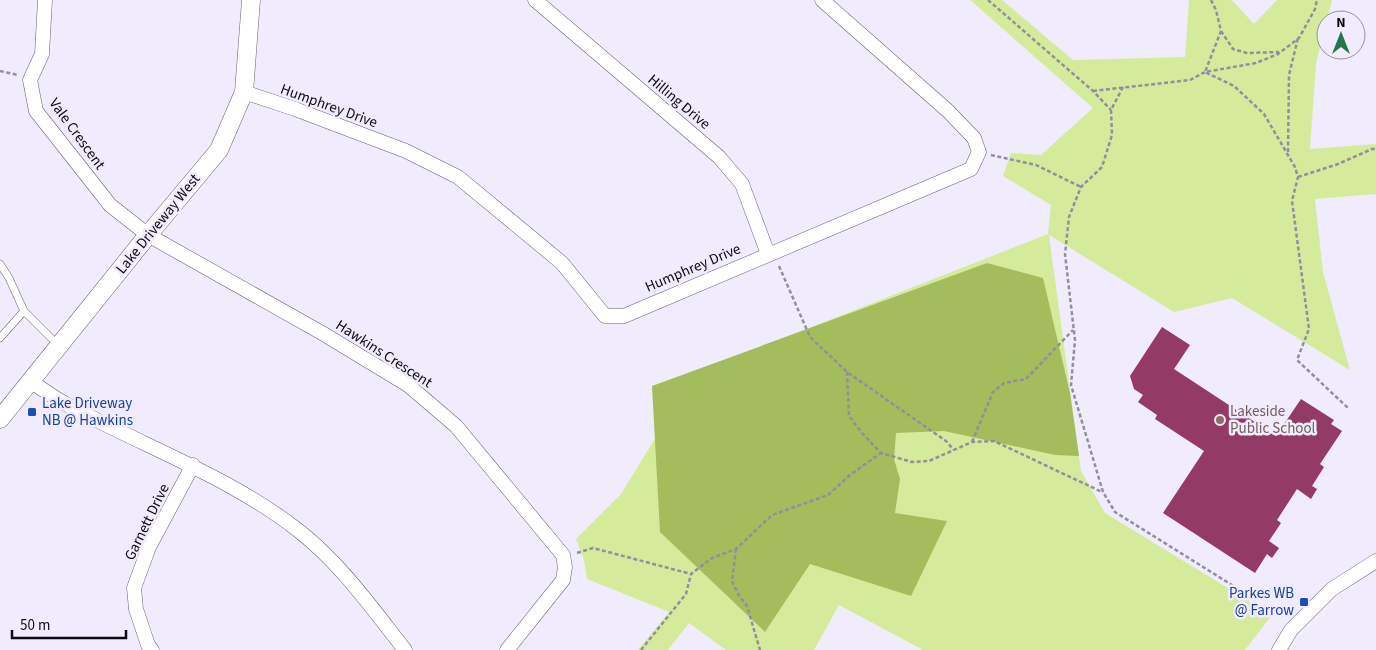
<svg xmlns="http://www.w3.org/2000/svg" width="1376" height="650" font-family="'Source Sans 3',sans-serif">
<style>
.green{fill:#d5eb9c}
.forest{fill:#a4bd5c}
.building{fill:#933b65}
.lines{fill:none;stroke-linecap:round;stroke-linejoin:round}
.service-casing{stroke:#666171;stroke-width:8}
.minor-casing{stroke:#666171;stroke-width:15}
.tertiary-casing{stroke:#666171;stroke-width:19}
.path{stroke:#928e9c;stroke-width:2.5;stroke-dasharray:4 2.5;stroke-linecap:butt}
.service{stroke:#fff;stroke-width:7}
.minor{stroke:#fff;stroke-width:14}
.tertiary{stroke:#fff;stroke-width:18}
.transit-dot{fill:#1a4fb4;stroke:#f1ebfe;stroke-width:2}
.education-dot{fill:#8d6e63;stroke:#f1ebfe;stroke-width:2}
.labels{text-anchor:middle;dominant-baseline:central;stroke-width:5;stroke-linejoin:round;paint-order:stroke}
.street-label{font-size:15px;fill:#0d0b11;stroke:#f1ebfe}
.transit-label{font-size:15px;fill:#164399;stroke:#f1ebfe;text-anchor:start}
.education-label{font-size:15px;fill:#785e54;stroke:#f1ebfe;text-anchor:start}
</style>
<rect width="100%" height="100%" fill="#f1ebfe"/>
<path class="green" d="M970,0h32l71,60 112,-3 4,-57h43l22,24 23,-24h55l-16,63 -6,86 66,-5v50l-61,5 8,73 27,98 -118,-72 -58,14 -125,-77 32,236 24,42 167,102 -27,35h-322l-84,-45 -25,45h-88l-37,-27 -21,27h-30l31,-38 -82,-33 -3,-19 -8,-21 45,-45 38,-62v-45l389,-153 3,-29 -48,-29 8,-23 30,2 52,-47z"/>
<path class="forest" d="M987,263l56,15 27,115 9,63 -24,-1 -111,-24 -48,2 -2,26 6,20 -5,34 52,8 -36,75 -101,-32 -45,68 -105,-100 -8,-146z"/>
<path class="building" d="M1162,327l28,18 -16,24 102,67 25,-37 33,21 -3,4 11,7 -22,33 4,3 -12,19 5,3 -6,10 -14,-10 -20,31 4,3 -12,18 10,7 -7,10 -5,-4 -12,19 -92,-60 41,-62 -49,-32 2,-4 -19,-13 5,-7 -9,-6 -4,-13z"/>
<g class="lines">
<defs>
<path id="service" d="M0,264l9,14 15,33 35,35
M0,338l24,-27"/>
<path id="minor" d="M45,0l-3,54 -12,26 6,31 74,94 38,30 174,98 86,52 48,41 107,129 2,12 -2,13 -56,70
M535,0l184,157 23,27 26,70
M244,92l51,17 111,42 52,26 104,86 43,53h19l347,-147 8,-17 -5,-14 -26,-27 -126,-111
M31,382c12,7 23,16 35,22 78,43 163,72 233,127 42,33 73,77 106,119
M152,650l-4,-5 -12,-36 -2,-21 15,-41 44,-82
M1279,650l12,-20 41,-41 44,-28"/>
<path id="tertiary" d="M0,419l148,-184 71,-85 25,-58 7,-92"/>
</defs>
<use href="#service" class="service-casing"/>
<use href="#minor" class="minor-casing"/>
<use href="#tertiary" class="tertiary-casing"/>
<path class="path" d="M988,0l105,91 18,19
M1211,0l5,10 5,21 -16,41 29,14 30,28 31,53 3,10 -6,24 17,128 -12,31 51,48
M1221,31l12,18 14,4 32,-1
M0,71l18,4
M1123,87l-12,23 1,25 -10,32 -21,20 -12,30 -4,37 10,86 -4,45 32,107 12,20 141,88
M1093,91l97,-11 15,-8 51,-9 22,-9 21,-16 16,-29 2,-9
M1288,152l1,-77 9,-37
M991,155l45,10 45,22
M1298,177l40,-13 34,-15h4
M779,266l31,71 37,35 99,69 8,9
M847,372l2,44 13,17 19,20 31,9 17,-1 43,-19 22,-1 108,51
M972,442l21,-50 11,-9 22,-4 47,-49
M736,549l-4,32 6,13 9,12 13,44
M577,553l16,-5 98,26
M641,650l45,-56 5,-20 21,-16 24,-9 36,-34 56,-20 22,-20 31,-22"/>
<use href="#service" class="service"/>
<use href="#minor" class="minor"/>
<use href="#tertiary" class="tertiary"/>
</g>
<g class="transit-dot">
<rect x="27" y="407" width="10" height="10" rx="2.5"/>
<rect x="1299" y="597" width="10" height="10" rx="2.5"/>
</g>
<circle class="education-dot" cx="1220" cy="420" r="5"/>
<g class="labels">
<g class="street-label">
<text transform="translate(679 102) rotate(40)">Hilling Drive</text>
<text transform="translate(329 106) rotate(20)">Humphrey Drive</text>
<text transform="translate(77 134) rotate(54)">Vale Crescent</text>
<text transform="translate(158 224) rotate(-51)">Lake Driveway West</text>
<text transform="translate(693 268) rotate(-23)">Humphrey Drive</text>
<text transform="translate(384 354) rotate(33)">Hawkins Crescent</text>
<text transform="translate(147 522) rotate(-64)">Garnett Drive</text>
</g>
<g class="transit-label">
<text x="42" y="403">Lake Driveway<tspan x="42" dy="17">NB @ Hawkins</tspan></text>
<text x="1294" y="593" text-anchor="end">Parkes WB<tspan x="1294" dy="17">@ Farrow</tspan></text>
</g>
<g class="education-label">
<text x="1230" y="411">Lakeside<tspan x="1230" dy="17">Public School</tspan></text>
</g>
</g>
<g transform="translate(1341 35)"><circle r="24" fill="#f1ebfe" stroke="#96919f"/>
<path d="M0-4L9 19L0 12L-9 19Z" fill="#247749"/>
<text y="-8" font-size="14" font-weight="bold" text-anchor="middle" fill="#0d0b11">N</text>
</g>
<path d="M12 630v8h114v-8" fill="none" stroke="#0d0b11" stroke-width="2.5"/>
<text x="20" y="630" font-size="15" fill="#0d0b11" stroke="#f1ebfe" stroke-width="4" paint-order="stroke">50 m</text>
</svg>
